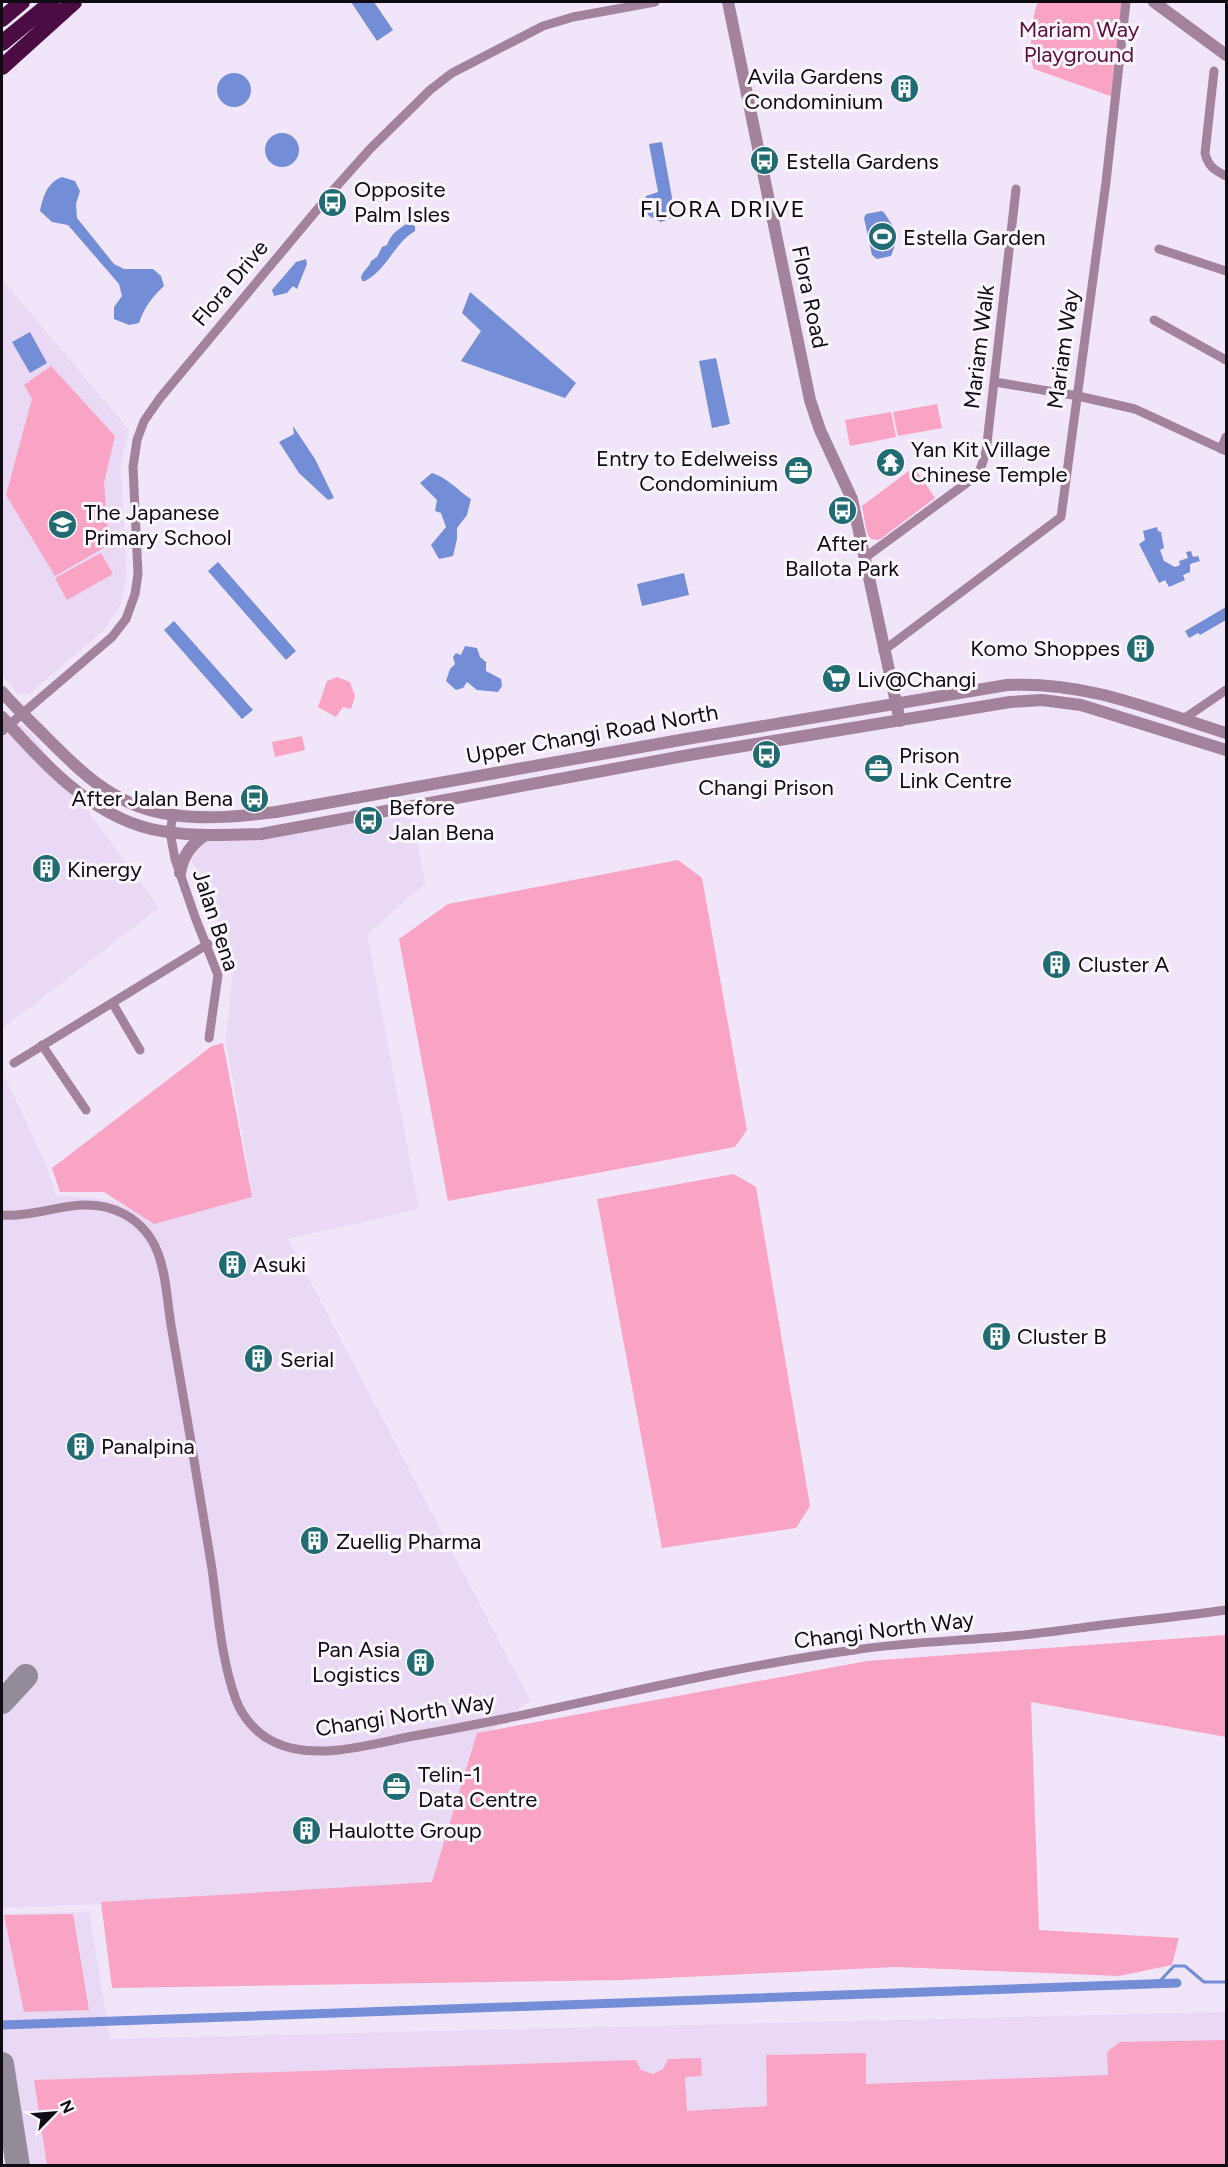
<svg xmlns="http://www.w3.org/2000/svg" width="1228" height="2167" font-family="Figtree,sans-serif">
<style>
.built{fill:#e9d9f4}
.green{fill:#f9a4c4}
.water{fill:#738dd6}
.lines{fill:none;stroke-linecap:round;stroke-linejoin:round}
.stream{stroke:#738dd6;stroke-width:3}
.canal{stroke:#738dd6;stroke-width:9}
.taxiway{stroke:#938a9a;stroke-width:24}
.minor{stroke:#a3839c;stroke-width:9}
.tertiary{stroke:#a3839c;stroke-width:12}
.motorway{stroke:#4b0c43;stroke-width:16}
.labels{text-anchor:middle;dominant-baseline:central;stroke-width:6;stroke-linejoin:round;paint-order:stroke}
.park-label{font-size:22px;fill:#5c0f36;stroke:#fbf6fe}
.poi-label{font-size:22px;fill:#0f0b12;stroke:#fbf6fe;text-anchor:start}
.street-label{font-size:22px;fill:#0f0b12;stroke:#fbf6fe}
.neighbourhood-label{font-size:24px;letter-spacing:1.5px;fill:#0f0b12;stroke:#fbf6fe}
</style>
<rect width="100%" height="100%" fill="#f1e5fa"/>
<path class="built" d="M2,279l127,151 -8,31v12l6,104 -6,26 -14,23 -9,9 -69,59h-11l-16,-19z
M2,710l28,22 129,176 -157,121z
M411,816l15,67 -59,51 52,275 -131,30 242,461 -48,39 -46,151 -434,18v-831l4,2 41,88 9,28 55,5 36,17 104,-31 -25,-145 8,-78 -49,-119z
M89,1912l21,127 1116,-27v153h-1224v-251z"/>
<path class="green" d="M1038,2h86l-11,95 -79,-28c-6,-11 -2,-56 4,-67z
M51,366l64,70 -11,47 5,62 -54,31 -49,-81 26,-96 -8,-14z
M937,404l5,24 -44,8 -5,-24z
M891,412l5,25 -46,9 -5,-26z
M914,467l21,31 -56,42 -8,-1 -4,-6 -5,-27z
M101,553l12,21 -46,26 -12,-22z
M337,677l13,5 5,14 -4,13 -8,-2 -7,10 -18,-10 9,-26z
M302,736l3,14 -30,7 -3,-15z
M678,860l24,18 45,252 -12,17 -287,54 -49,-262 49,-35z
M223,1043l29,154 -98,27 -50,-32h-44l-8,-24 160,-122z
M734,1174l22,13 54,319 -14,22 -134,20 -65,-349z
M1226,1635v102l-195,-35 8,228 140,8 -7,27 -53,11 -223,-9 -273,13 -511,8 -11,-86 331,-20 45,-149 390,-72z
M73,1914l16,96 -65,2 -20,-97z
M1226,2040v126l-1179,-1 -13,-85 602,-20 5,10 12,4 10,-5 5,-10 33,-1 1,18 -17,1 2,34 80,-5 -1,-51 100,-2v31l242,-9 -1,-23 13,-10z"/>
<path class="water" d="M351,2h23l19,28 -16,11z
M217 90a17 17 0 1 1 34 0a17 17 0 1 1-34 0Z
M265 150a17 17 0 1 1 34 0a17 17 0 1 1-34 0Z
M662,142l13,72 -3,4 -11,4 -12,-6 -5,-9 2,-11 12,-4 -9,-48z
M62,177l13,4 5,10 -4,13 1,14 37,46 10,5h29l8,7 3,10c-12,11 -20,22 -25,37l-10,2 -15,-6v-12l8,-11 -3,-12 -51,-59 -16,-3 -12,-11c3,-15 8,-29 22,-34z
M882,211c5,4 5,7 9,12 9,13 5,19 0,33l-14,3 -5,-4 -8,-37 2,-4z
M408,223l7,3v5c-21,12 -28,39 -50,50h-3l-1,-4c2,-7 9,-10 10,-16l6,-4 5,-10 5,-2c4,-11 10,-15 21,-22z
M306,259l1,5 -10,25 -4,-3 -6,7 -13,3 -2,-6 24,-28z
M470,292l106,91 -11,15 -104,-37 20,-30 -19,-18z
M30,332l17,31 -17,10 -18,-31z
M716,358l14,66 -18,4 -13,-67z
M293,426l22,33 19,39 -6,2 -29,-27 -20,-31 15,-8z
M432,473c15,4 26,18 39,26l-4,16 -10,13v11l-4,17 -14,3 -8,-14 15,-18 -5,-14 -6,-2 2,-11 -17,-17z
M1157,527l1,4 3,1 3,16 -4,2 4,11 11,6 5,-2 -1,-4 9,-3 -2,-6 5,-1 2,6 5,-1 2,5 -10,3v8l-7,3 2,5 -16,7 -4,-7 -6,3 -20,-39 6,-4 -2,-9z
M218,562l78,89 -10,9 -78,-89z
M684,573l5,22 -47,11 -5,-22z
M1226,607v13l-26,15 -2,-2 -9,5 -4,-7z
M174,621l79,89 -11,9 -78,-89z
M465,646l12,2 3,9 6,5v9l15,8 1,7 -4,6 -21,-2 -10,-8 -4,6 -7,2 -10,-9 4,-12 5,-5 -2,-7 3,-4 5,2z"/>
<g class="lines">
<path class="stream" d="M1158,1983l16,-17h11l19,16h22"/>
<path class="canal" d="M2,2025l1175,-42"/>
<path class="taxiway" d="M2,1702l24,-26
M2,2064l16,102"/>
<path class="minor" d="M1214,71l-9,82c3,13 9,17 21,23
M1159,249l67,22
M1154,320l72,40
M995,382l83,14 57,13 91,42
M1221,449l5,-12
M863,559l109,-80 8,-9 6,-18 30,-263
M883,651l178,-134 45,-335 20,-180
M1182,720l44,-30
M2,731l110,-94 14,-18 9,-25 3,-20 -5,-107 4,-27 7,-19 16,-23 176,-211 34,-38 60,-59 22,-17 91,-47 30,-9 82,-15
M173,815l-3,17 5,27 20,58 23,58 -9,63
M113,1004l27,46
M42,1045l44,65
M14,1063l194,-119
M2,1215c42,3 79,-23 122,-1 45,24 40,74 48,117 14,79 27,159 40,238 6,43 9,90 24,131 7,18 21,34 38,42 40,20 97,2 139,-6 30,-5 60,-11 90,-17 117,-24 233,-53 351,-69 52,-8 105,-9 158,-14 35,-3 71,-9 107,-13 36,-4 72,-8 107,-13"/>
<path class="tertiary" d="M728,2l82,398 10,30 32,69 48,222
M1154,2l72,53
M2,692c13,15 27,28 42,43 39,39 72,73 130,80 34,5 68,1 102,-3l410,-73 321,-54c80,-4 145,25 219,48
M2,717c40,45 87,97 149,112 35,8 74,6 110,5l428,-79 321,-53 32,-2 39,5 145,45
M180,873c3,-18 11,-28 25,-38"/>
<path class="motorway" d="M2,19l20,-17
M2,43l50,-41
M2,67l72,-65"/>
</g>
<defs>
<symbol id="building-disc" viewBox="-11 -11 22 22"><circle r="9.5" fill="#206c72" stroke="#fbf6fe"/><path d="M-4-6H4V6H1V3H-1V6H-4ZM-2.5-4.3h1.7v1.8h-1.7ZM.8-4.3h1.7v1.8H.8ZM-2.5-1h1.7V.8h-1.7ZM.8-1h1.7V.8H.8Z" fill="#fff"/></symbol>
<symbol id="bus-disc" viewBox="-11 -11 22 22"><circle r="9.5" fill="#206c72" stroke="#fbf6fe"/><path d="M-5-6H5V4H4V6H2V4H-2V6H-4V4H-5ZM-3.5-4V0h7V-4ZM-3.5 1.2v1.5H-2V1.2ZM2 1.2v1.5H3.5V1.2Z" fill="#fff"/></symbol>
<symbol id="stadium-disc" viewBox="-11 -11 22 22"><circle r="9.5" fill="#206c72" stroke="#fbf6fe"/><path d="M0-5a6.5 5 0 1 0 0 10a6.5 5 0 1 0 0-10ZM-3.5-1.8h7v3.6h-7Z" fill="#fff"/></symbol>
<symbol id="temple-disc" viewBox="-11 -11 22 22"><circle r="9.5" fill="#206c72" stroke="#fbf6fe"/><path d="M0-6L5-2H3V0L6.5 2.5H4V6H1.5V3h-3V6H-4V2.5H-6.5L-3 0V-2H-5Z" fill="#fff"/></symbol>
<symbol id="office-disc" viewBox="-11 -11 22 22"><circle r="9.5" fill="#206c72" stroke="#fbf6fe"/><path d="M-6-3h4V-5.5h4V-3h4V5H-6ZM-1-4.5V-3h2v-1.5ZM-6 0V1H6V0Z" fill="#fff"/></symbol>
<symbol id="school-disc" viewBox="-11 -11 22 22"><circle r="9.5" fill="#206c72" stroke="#fbf6fe"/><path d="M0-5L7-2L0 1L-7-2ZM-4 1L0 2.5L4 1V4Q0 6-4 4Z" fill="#fff"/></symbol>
<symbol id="supermarket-disc" viewBox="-11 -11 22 22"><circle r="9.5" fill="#206c72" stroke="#fbf6fe"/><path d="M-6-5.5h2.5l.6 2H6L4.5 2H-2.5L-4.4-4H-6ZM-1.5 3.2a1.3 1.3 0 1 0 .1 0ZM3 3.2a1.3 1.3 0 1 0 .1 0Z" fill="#fff"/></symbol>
</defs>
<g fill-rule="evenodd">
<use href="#building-disc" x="888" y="72" width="33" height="33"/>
<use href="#bus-disc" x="748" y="144" width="33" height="33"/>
<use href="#bus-disc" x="316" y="186" width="33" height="33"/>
<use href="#stadium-disc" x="866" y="220" width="33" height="33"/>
<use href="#temple-disc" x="874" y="446" width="33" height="33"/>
<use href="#office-disc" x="782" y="454" width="33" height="33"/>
<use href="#bus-disc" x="826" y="494" width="33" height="33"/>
<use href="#school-disc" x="46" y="508" width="33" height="33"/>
<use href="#building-disc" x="1124" y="632" width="33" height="33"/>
<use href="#supermarket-disc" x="820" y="662" width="33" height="33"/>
<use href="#bus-disc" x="750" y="738" width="33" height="33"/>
<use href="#office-disc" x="862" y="752" width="33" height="33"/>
<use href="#bus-disc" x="238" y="782" width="33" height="33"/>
<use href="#bus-disc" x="352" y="804" width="33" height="33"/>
<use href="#building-disc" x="30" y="852" width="33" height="33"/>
<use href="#building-disc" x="1040" y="948" width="33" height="33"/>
<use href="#building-disc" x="216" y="1248" width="33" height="33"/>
<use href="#building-disc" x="980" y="1320" width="33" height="33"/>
<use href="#building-disc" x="242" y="1342" width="33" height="33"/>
<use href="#building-disc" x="64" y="1430" width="33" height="33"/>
<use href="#building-disc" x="298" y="1524" width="33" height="33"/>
<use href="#building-disc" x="404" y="1646" width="33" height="33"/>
<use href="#office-disc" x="380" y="1770" width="33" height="33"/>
<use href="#building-disc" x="290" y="1814" width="33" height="33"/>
</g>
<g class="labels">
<g class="park-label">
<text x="1079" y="29">Mariam Way<tspan x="1079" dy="25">Playground</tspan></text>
</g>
<g class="poi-label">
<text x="883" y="76" text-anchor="end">Avila Gardens<tspan x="883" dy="25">Condominium</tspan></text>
<text x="786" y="161">Estella Gardens</text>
<text x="354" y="189">Opposite<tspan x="354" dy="25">Palm Isles</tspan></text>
<text x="903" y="237">Estella Garden</text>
<text x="911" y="449">Yan Kit Village<tspan x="911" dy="25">Chinese Temple</tspan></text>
<text x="778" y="458" text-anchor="end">Entry to Edelweiss<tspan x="778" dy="25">Condominium</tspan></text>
<text x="84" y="512">The Japanese<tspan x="84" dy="25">Primary School</tspan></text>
<text x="842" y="543" text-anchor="middle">After<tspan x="842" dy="25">Ballota Park</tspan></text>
<text x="1120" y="648" text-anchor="end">Komo Shoppes</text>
<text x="857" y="679">Liv@Changi</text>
<text x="899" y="755">Prison<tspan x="899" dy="25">Link Centre</tspan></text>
<text x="766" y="787" text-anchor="middle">Changi Prison</text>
<text x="233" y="798" text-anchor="end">After Jalan Bena</text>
<text x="389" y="807">Before<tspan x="389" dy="25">Jalan Bena</tspan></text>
<text x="67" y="869">Kinergy</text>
<text x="1078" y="964">Cluster A</text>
<text x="253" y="1264">Asuki</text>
<text x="1017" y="1336">Cluster B</text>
<text x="280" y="1359">Serial</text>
<text x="101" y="1446">Panalpina</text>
<text x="336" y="1541">Zuellig Pharma</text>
<text x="400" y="1649" text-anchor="end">Pan Asia<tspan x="400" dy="25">Logistics</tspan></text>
<text x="418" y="1774">Telin-1<tspan x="418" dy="25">Data Centre</tspan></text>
<text x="328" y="1830">Haulotte Group</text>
</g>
<g class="street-label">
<text transform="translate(230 283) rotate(-50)">Flora Drive</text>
<text transform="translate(810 297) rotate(78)">Flora Road</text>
<text transform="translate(979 347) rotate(-83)">Mariam Walk</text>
<text transform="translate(1063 349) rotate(-82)">Mariam Way</text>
<text transform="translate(592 734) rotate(-10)">Upper Changi Road North</text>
<text transform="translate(216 920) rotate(72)">Jalan Bena</text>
<text transform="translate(884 1630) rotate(-7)">Changi North Way</text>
<text transform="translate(405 1715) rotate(-9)">Changi North Way</text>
</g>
<g class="neighbourhood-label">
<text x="723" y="208">FLORA DRIVE</text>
</g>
</g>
<rect width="1228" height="2167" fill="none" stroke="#0f0b12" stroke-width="6"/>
<g transform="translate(54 2113) rotate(65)" stroke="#fbf6fe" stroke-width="4.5" paint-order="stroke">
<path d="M0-4.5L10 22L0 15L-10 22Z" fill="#0f0b12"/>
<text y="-9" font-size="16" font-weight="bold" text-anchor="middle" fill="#0f0b12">N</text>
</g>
</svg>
